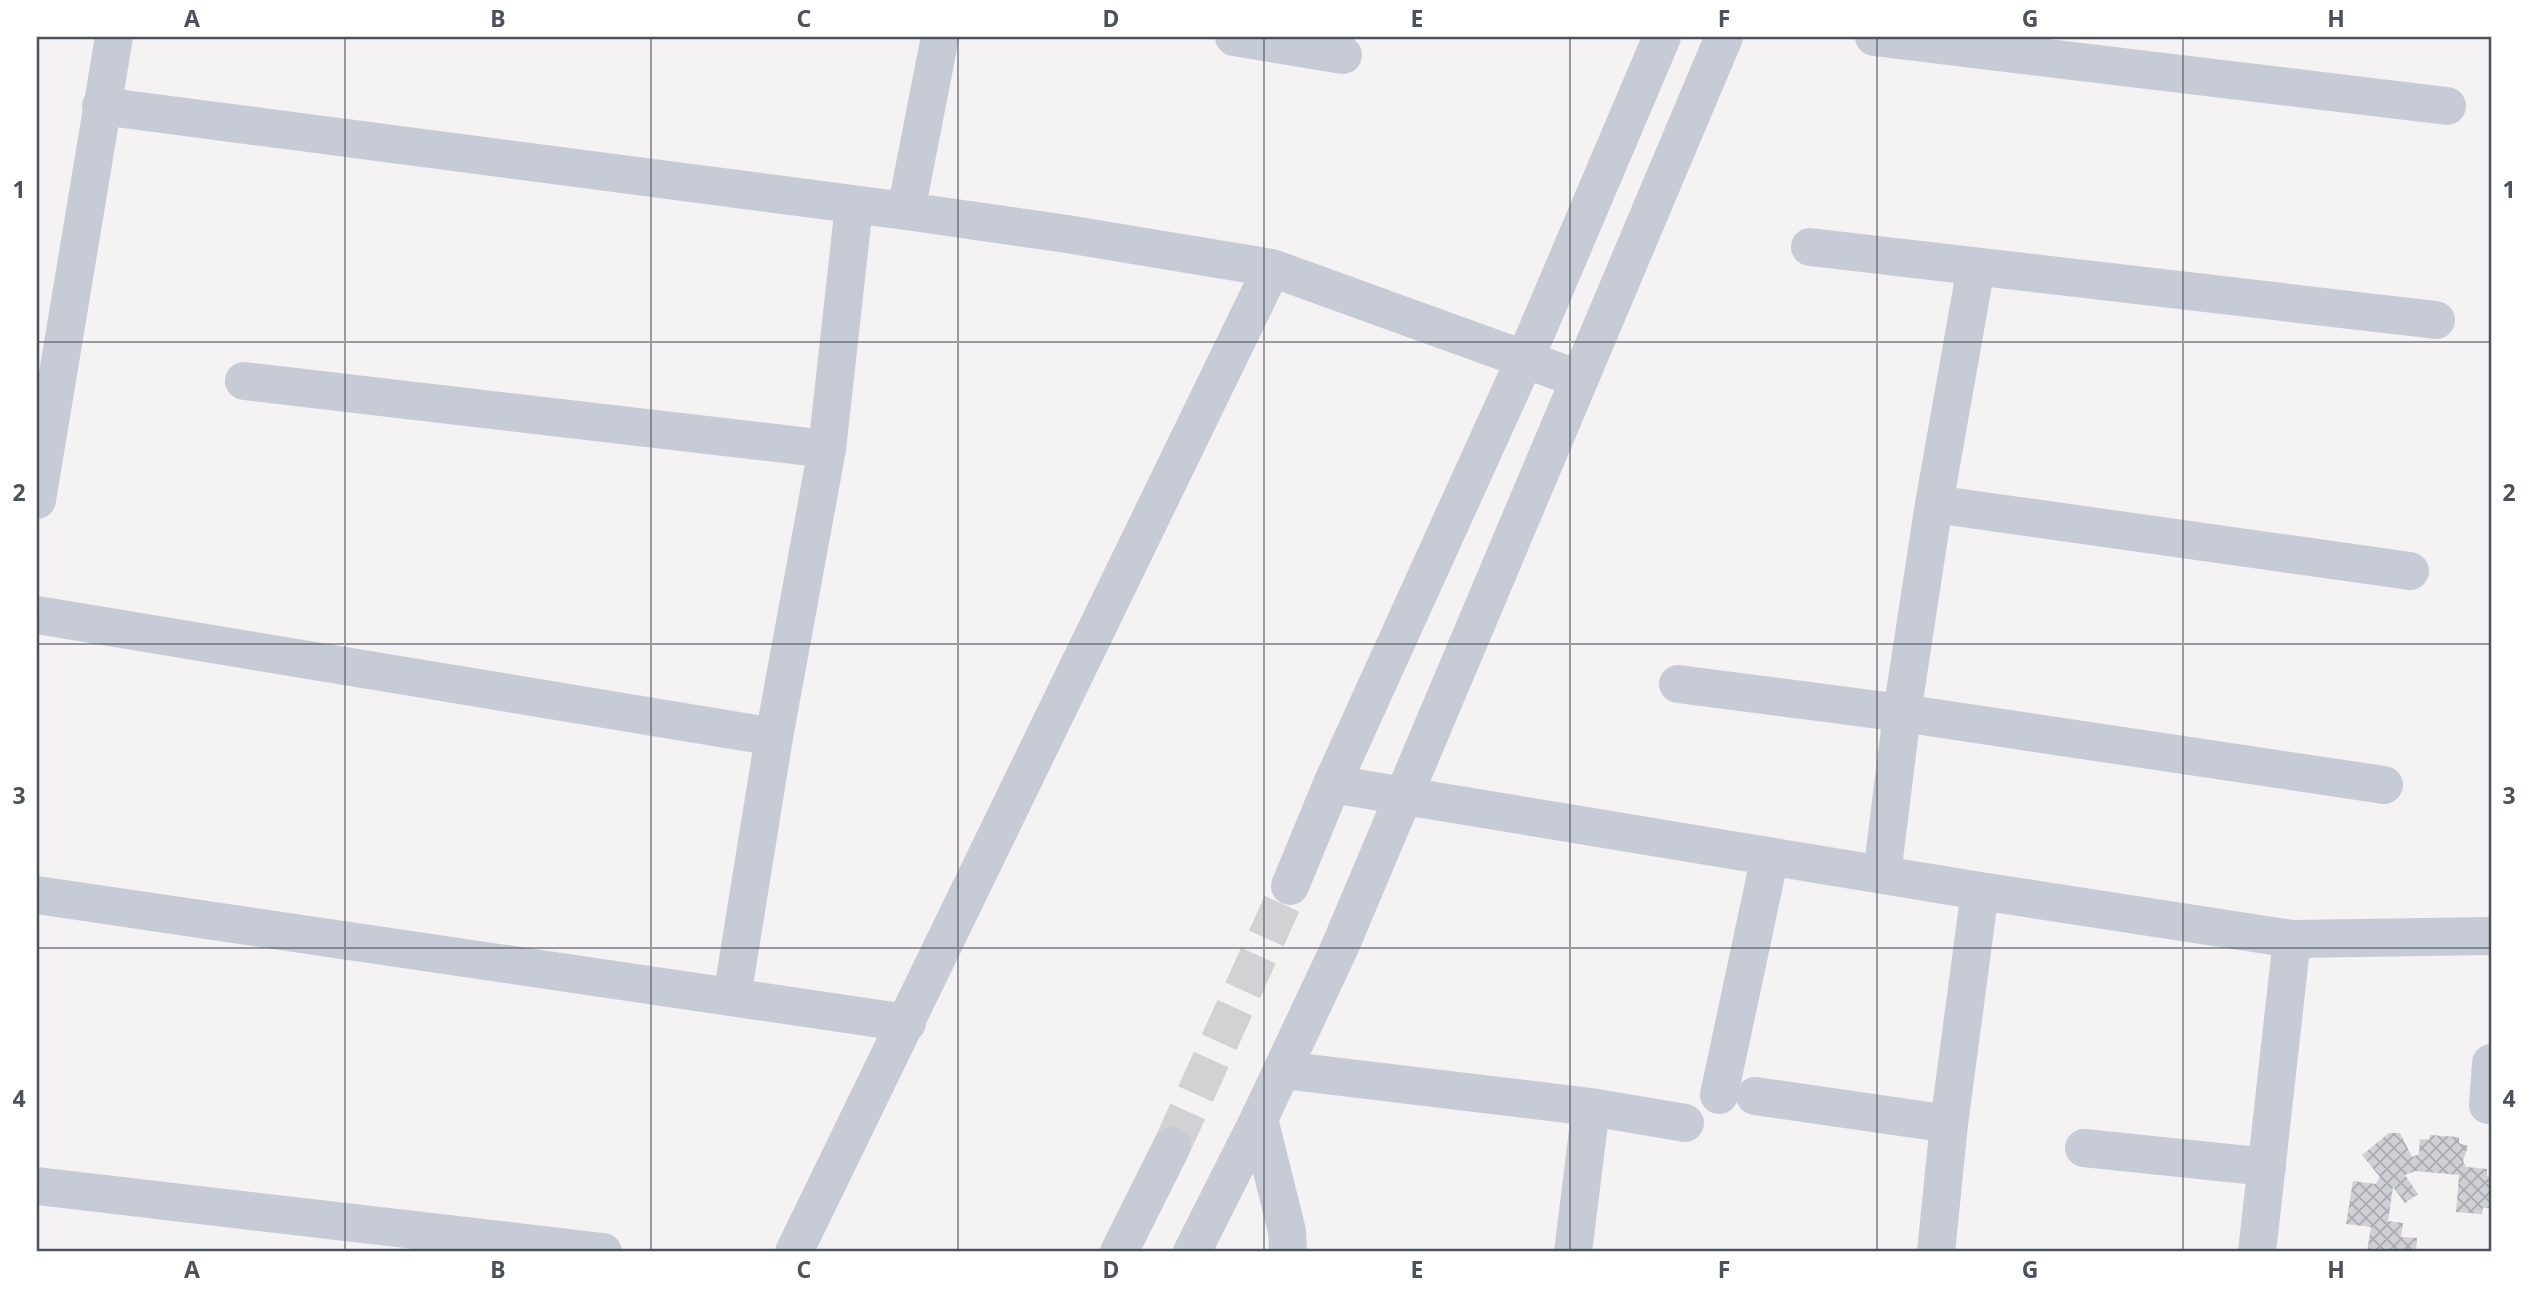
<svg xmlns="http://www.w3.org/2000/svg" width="2528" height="1289" font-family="'Noto Sans',sans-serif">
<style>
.building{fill:url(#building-cross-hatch)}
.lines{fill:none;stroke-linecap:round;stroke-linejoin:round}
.tertiary-tunnel{stroke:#d2d2d4;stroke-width:38;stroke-dasharray:38 19;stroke-linecap:butt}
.minor{stroke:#c7cbd5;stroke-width:38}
.tertiary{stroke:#c7cbd5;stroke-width:38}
.grid{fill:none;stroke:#4b515d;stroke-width:2;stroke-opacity:0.55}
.neatline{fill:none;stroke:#4b515d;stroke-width:2.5}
.grid-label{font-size:23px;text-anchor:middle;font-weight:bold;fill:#4b515d}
</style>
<defs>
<pattern id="building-cross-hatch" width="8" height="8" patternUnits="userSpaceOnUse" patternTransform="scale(1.75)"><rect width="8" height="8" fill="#cfd0d5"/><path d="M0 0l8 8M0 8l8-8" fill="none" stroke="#aaabb0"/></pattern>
</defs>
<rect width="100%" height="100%" fill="#f4f2f2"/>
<path class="building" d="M2389,1133h11l12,24 7,-3 1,-15 9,1 1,-5 29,2v6l9,3 -5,15 3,6 21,2v7l4,1 -1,31h-7l-1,6 -26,-2 3,-37 -44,-4 -10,4 13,19 -13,9 -12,-16 -5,34 15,2 -2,14 16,1 -1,14h-49l4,-25 -25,-3 7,-43 23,3 4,-7 -18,-22z"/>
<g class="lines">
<path class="tertiary-tunnel" d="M1172,1146l118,-260"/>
<path class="minor" d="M1234,37l109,18
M1874,37l573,69
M101,106l805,105 161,23 205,34 307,111
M906,211l34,-174
M1810,247l626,73
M244,381l583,68
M37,500l77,-463
M1934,504l476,67
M37,615l737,122
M1678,684l224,29 482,72
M1332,784l648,107 312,48 199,-3
M1882,875l20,-162 32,-209 42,-237
M37,895l870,128
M732,997l42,-260 53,-288 27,-244
M1283,1070l308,37 94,16
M1719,1095l51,-239
M1755,1096l194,28
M2488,1105l3,-42
M1259,1119l28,112 1,21
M2084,1148l183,19
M37,1186l566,66
M794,1252l478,-984
M1573,1252l18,-145
M1936,1252l13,-128 31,-233
M2257,1252l35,-313"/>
<path class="tertiary" d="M1290,886l42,-102 193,-425 137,-322
M1119,1252l53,-106
M1192,1252l67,-133 80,-170 385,-912"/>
</g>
<path class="grid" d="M345,37v1215M651,37v1215M958,37v1215M1264,37v1215M1570,37v1215M1877,37v1215M2183,37v1215M37,342h2454M37,644h2454M37,948h2454"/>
<rect width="2528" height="1289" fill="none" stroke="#ffffff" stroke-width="77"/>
<rect x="38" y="38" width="2452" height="1212" class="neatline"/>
<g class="grid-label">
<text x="192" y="27">A</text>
<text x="498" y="27">B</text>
<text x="804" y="27">C</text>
<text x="1111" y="27">D</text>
<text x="1417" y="27">E</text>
<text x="1724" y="27">F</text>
<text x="2030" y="27">G</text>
<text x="2336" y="27">H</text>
<text x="19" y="198">1</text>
<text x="2509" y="198">1</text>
<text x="19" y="501">2</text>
<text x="2509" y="501">2</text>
<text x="19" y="804">3</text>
<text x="2509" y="804">3</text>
<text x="19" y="1107">4</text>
<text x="2509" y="1107">4</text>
<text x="192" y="1278">A</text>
<text x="498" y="1278">B</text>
<text x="804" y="1278">C</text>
<text x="1111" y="1278">D</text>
<text x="1417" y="1278">E</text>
<text x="1724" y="1278">F</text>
<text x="2030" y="1278">G</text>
<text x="2336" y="1278">H</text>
</g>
</svg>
